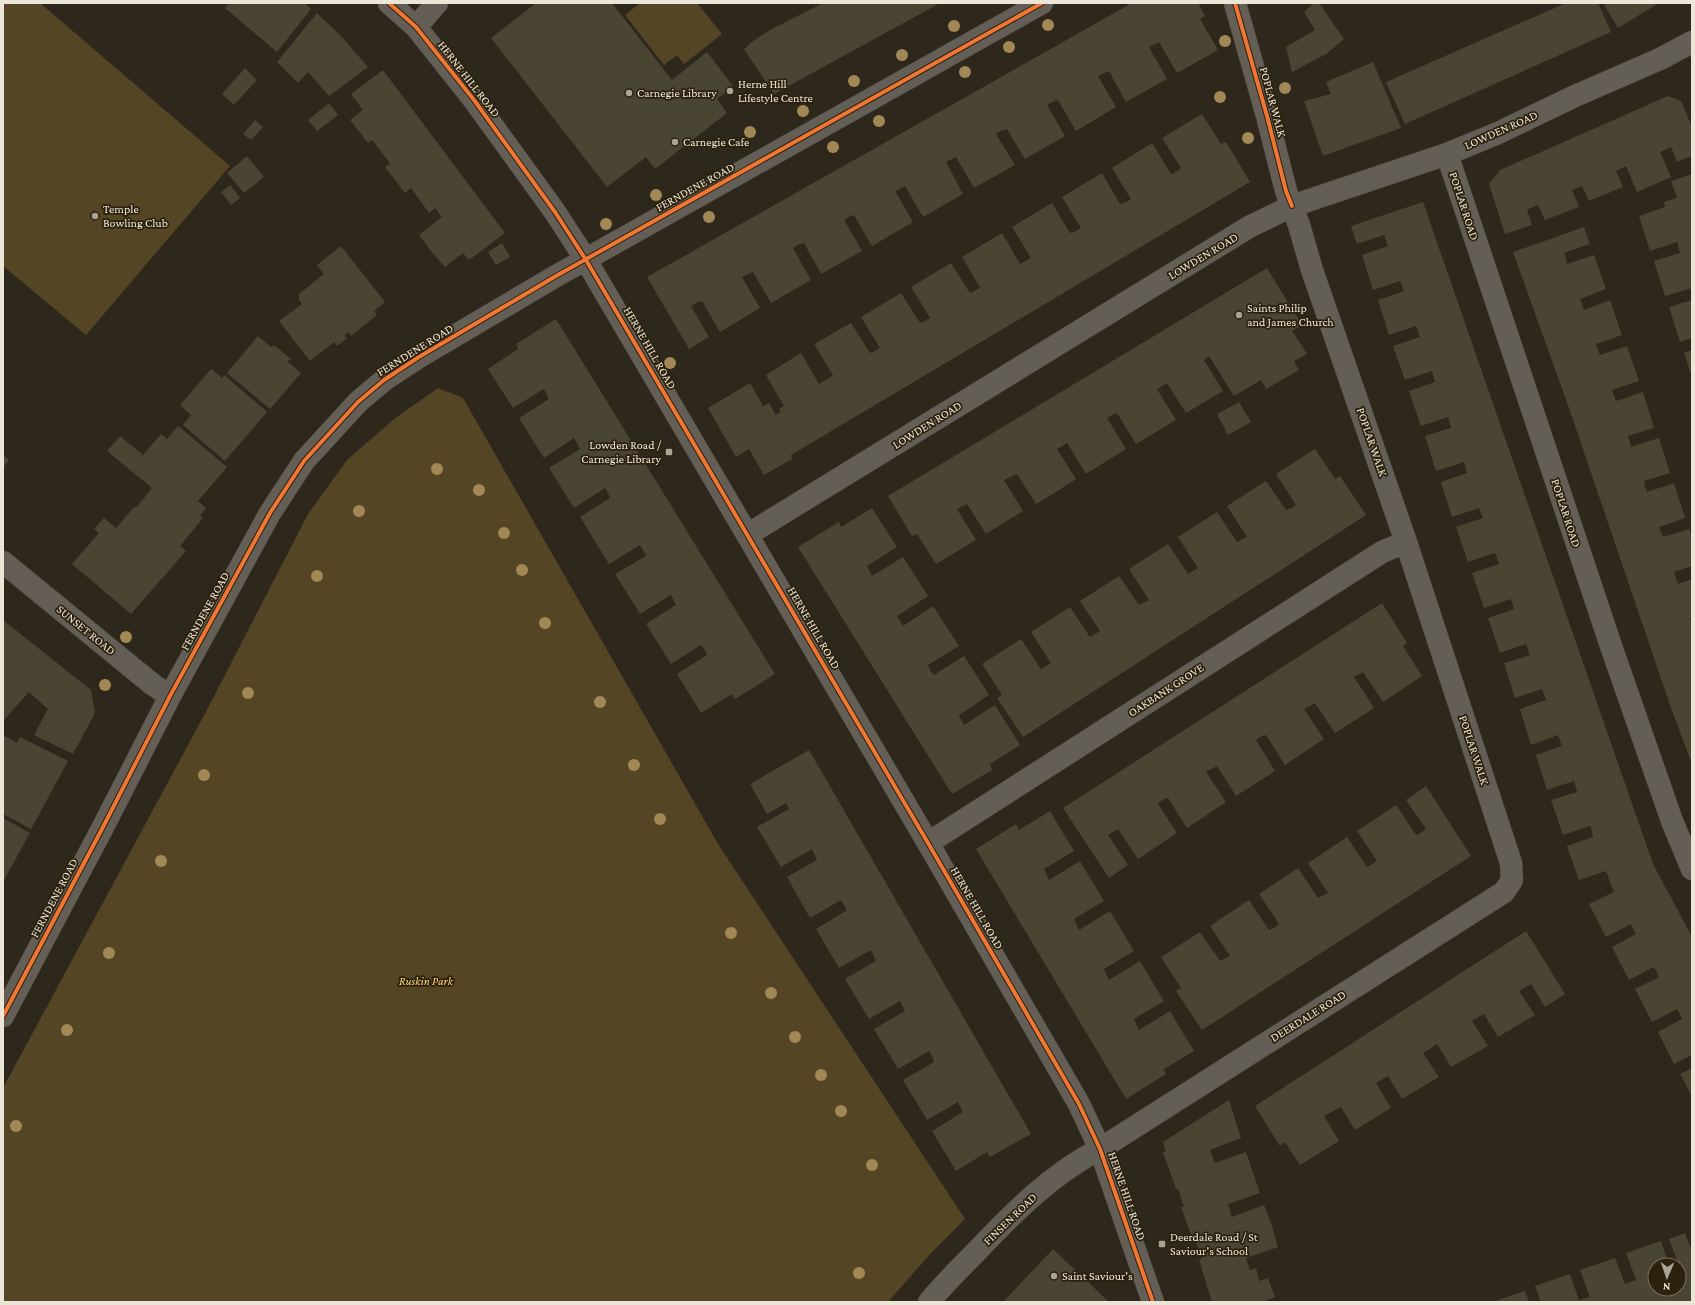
<svg xmlns="http://www.w3.org/2000/svg" width="1695" height="1305" font-family="'Crimson Pro',serif">
<style>
.green{fill:#544525}
.building{fill:#4a4433}
.lines{fill:none;stroke-linecap:round;stroke-linejoin:round}
.minor-casing{stroke:#49443a;stroke-width:23}
.minor{stroke:#645f56;stroke-width:22}
.cycleway-casing{stroke:#2b210c;stroke-width:6}
.cycleway{stroke:#f07635;stroke-width:4}
.tree{fill:#a18854}
.poi-dot{fill:#aaa497;stroke:#2b210c;stroke-width:1.5}
.labels{text-anchor:middle;dominant-baseline:central;stroke-width:3.5;stroke-linejoin:round;paint-order:stroke}
.street-label{font-size:12px;fill:#ece6d9;stroke:#2b210c}
.poi-label{font-size:12px;fill:#ece6d9;stroke:#2b210c;text-anchor:start}
.park-label{font-size:12px;font-style:italic;fill:#ffd781;stroke:#2b210c}
</style>
<rect width="100%" height="100%" fill="#2e281c"/>
<path class="green" d="M3,3h37l190,163 -144,169 -83,-69z
M640,3h57l25,31 -38,30 -7,-9 -13,10 -39,-50z
M438,388l25,10 255,446 247,375 -33,33 -44,50h-885v-214l206,-382 99,-192 39,-54 47,-41z"/>
<path class="building" d="M229,3h75l7,6 -34,43 -52,-44z
M536,3h76l60,77 35,-28 26,34 -16,13 10,14 -72,56 -9,-12 -39,30 -116,-149z
M823,3h117l-166,91 -30,-45 9,-8 19,-12z
M1132,3h66l7,13 -5,3 18,31 -41,23 -18,-31 -10,5 18,32 -41,23 -17,-31 -11,5 18,31 -40,24 -18,-31 -6,2 -5,3 18,31 -40,23 -18,-30 -6,2 -5,3 19,31 -41,23 -18,-31 -10,5 17,32 -40,23 -18,-31 -10,5 18,31 -41,24 -18,-31 -5,2 -5,3 18,31 -41,23 -17,-31 -6,2 -5,3 18,32 -40,23 -18,-31 -11,5 18,31 -40,24 -18,-31 -6,2 -5,3 18,31 -20,12 -42,-72z
M1314,3h5l25,36 -18,15 -34,18 -6,-25 29,-17 -11,-18z
M1566,3h32l13,29 -206,92 -19,-42z
M1603,3h56l-41,25z
M317,13l25,24 26,30 -39,29 -21,-24 -10,11 -21,-21z
M1373,62l28,66 -78,28 -19,-55 27,-7 -5,-12z
M245,68l12,12 -23,25 -12,-11z
M383,70l122,163 -36,27 -6,-7 -18,14 -14,-16 -12,-16 23,-18 -7,-9 -6,5 -18,-25 -6,5 -20,-26 5,-4 -18,-23 -4,3 -18,-23 13,-10 -12,-16z
M1668,96l13,5 11,26v29l-15,6 -6,-15 -11,5 11,25 -34,15 -11,-26 -10,5 7,16 -34,14 -7,-15 -10,4 7,17 -34,13 -7,-15 -11,5 5,15 -27,9 -16,-50 11,-14z
M329,103l9,12 -21,16 -9,-11z
M1202,114l19,30 5,-2 24,40 -459,273 1,4 -28,16 -15,-26 -13,8 -28,-49 42,-25 13,23 6,-3 7,12 5,-3 -2,-3 5,-3 -18,-31 35,-22 18,31 10,-6 4,-3 -19,-31 37,-21 19,30 5,-2 5,-3 -19,-31 40,-24 19,30 5,-2 5,-3 -19,-31 40,-24 19,30 10,-5 -18,-31 40,-24 18,31 11,-6 -19,-31 40,-24 18,30 6,-2 5,-3 -19,-31 40,-24 18,31 6,-2 5,-3 -19,-31 40,-25 19,31 5,-2 5,-4 -19,-30z
M255,120l8,7 -12,13 -8,-6z
M247,156l17,21 -20,16 -17,-20z
M1692,174v114l-27,8 -11,-35 26,-8 -3,-11 -27,9 -11,-35 26,-9 -1,-5 13,-4 -6,-17z
M230,185l10,13 -9,7 -10,-13z
M1423,202l230,662 39,73v118l-18,9 -16,-32 24,-13 -2,-5 -3,-5 -25,13 -17,-33 24,-12 -5,-10 -25,13 -17,-33 24,-13 -5,-10 -25,13 -17,-33 25,-12 -8,-21 -27,9 -12,-34 26,-9 -1,-6 -2,-5 -27,9 -12,-35 26,-8 -3,-11 -27,9 -11,-35 26,-9 -4,-11 -27,10 -11,-36 26,-9 -4,-11 -27,9 -11,-35 26,-8 -4,-11 -26,9 -12,-35 26,-9 -3,-10 -27,9 -12,-35 27,-9 -2,-6 -2,-5 -27,9 -12,-35 27,-9 -4,-10 -27,9 -11,-35 26,-9 -3,-11 -28,9 -11,-35 26,-8 -3,-11 -27,9 -12,-35 26,-9 -3,-11 -27,9 -12,-34 27,-9 -2,-6 -2,-5 -27,9 -11,-35 26,-9 -4,-10 -27,9 -11,-35 26,-9 -4,-11 -27,9 -6,-18z
M1584,227l6,17 -26,9 2,6 1,5 27,-9 12,34 -26,10 4,11 26,-10 12,35 -26,9 4,11 27,-9 12,35 -27,9 4,11 27,-9 11,36 -26,8 3,11 28,-9 11,35 -26,8 1,6 2,5 27,-9 11,35 -26,9 4,10 26,-8 3,8v29l-18,6 4,12 14,-5v39h-2l2,6v140l-21,-56 -101,-297 -57,-159z
M502,243l8,14 -14,8 -8,-13z
M341,246l44,56 -11,9 3,4 -26,21 -3,-4 -4,4 3,2 -10,8 -3,-4 -24,19 -31,-40 23,-17 -3,-4v-6l25,-20 -7,-9z
M1267,268l35,57 -10,6 15,23 -13,7 5,9 -33,19 -5,-9 -27,16 -25,-40 -5,4 19,31 -37,22 -19,-30 -10,6 19,31 -40,24 -19,-31 -5,2 -5,3 19,31 -40,25 -19,-31 -10,6 19,30 -20,13 -20,12 -19,-30 -13,6 19,31 -37,23 -19,-30 -10,5 19,31 -40,24 -19,-30 -5,2 -24,-40z
M1692,300v38l-12,4 -11,-35z
M556,319l219,355 -40,25 -3,-5 -31,19 -24,-39 30,-19 -2,-5 -4,-5 -30,19 -25,-40 30,-19 -5,-10 -31,19 -25,-40 31,-18 -6,-11 -31,19 -29,-47 30,-19 -2,-5 -3,-5 -31,20 -25,-40 31,-19 -3,-6 -3,-5 -30,20 -25,-40 30,-19 -5,-10 -31,19 -25,-39 30,-20 -2,-5z
M258,336l13,11 3,-2 17,14 -4,2 14,12 -31,36 -43,-36z
M1692,350v27l-8,-24z
M211,369l11,9 2,-3 43,37 -42,49 -42,-36 8,-10 -11,-10z
M1239,402l12,20 -23,13 -11,-21z
M178,426l49,41 -29,34 8,7 -6,8 3,2 -23,28 6,5 -55,63 -59,-50 27,-31 -5,-4 10,-11 12,10 18,-21 2,1 16,-20 -45,-37 13,-15 23,19 18,-21 6,5z
M1315,449l20,30 5,-3 26,39 -343,222 -26,-39 5,-3 -20,-31 39,-25 20,30 10,-6 -20,-31 39,-25 20,30 10,-6 -20,-30 39,-25 20,29 10,-5 -20,-31 39,-25 20,30 10,-6 -20,-31 39,-25 20,30 10,-5 -20,-31 39,-25 20,29 6,-2 4,-3 -20,-31z
M3,455l6,5 -6,8z
M872,508l25,39 -30,19 5,10 31,-19 25,39 -31,20 6,10 30,-20 26,40 -31,19 2,5 4,5 30,-19 25,39 -30,20 2,5 3,5 31,-20 25,40 -30,19 2,6 -40,24 -154,-247 41,-25 2,5z
M1382,603l25,40 -4,3 19,30 -39,26 -20,-30 -9,5 20,31 -39,25 -20,-30 -11,6 20,30 -39,26 -19,-30 -6,2 -4,3 19,31 -39,25 -19,-30 -11,6 20,30 -39,26 -19,-30 -6,2 -4,4 19,29 -39,26 -20,-30 -10,6 20,30 -19,13 -46,-70z
M3,620l88,70 4,23 -22,41 -39,-19 14,-26 -19,-17 -26,29z
M3,735l14,8 3,-6 48,24 -37,68 -28,-15z
M809,750l222,384 -41,23 -3,-5 -31,19 -24,-40 31,-19 -5,-10 -31,18 -24,-40 31,-18 -2,-6 -3,-5 -31,18 -24,-40 31,-18 -5,-10 -31,18 -24,-40 31,-18 -5,-11 -32,18 -23,-39 31,-19 -6,-10 -31,18 -23,-41 30,-17 -5,-11 -31,18 -24,-40 32,-18 -3,-6 -19,11 -17,-30z
M1426,786l45,70 -269,174 -26,-39 5,-3 -20,-31 39,-25 20,29 10,-5 -20,-30 39,-26 20,30 5,-2 5,-4 -20,-30 39,-26 20,30 10,-5 -20,-30 39,-26 20,30 10,-6 -20,-30 39,-26 20,30 5,-2 5,-4 -20,-29z
M1050,811l24,40 -30,18 5,11 31,-19 24,40 -30,18 5,11 31,-19 24,40 -30,18 5,11 31,-19 24,40 -30,18 5,11 31,-19 24,40 -30,18 2,5 -40,25 -150,-250 40,-25 3,6z
M3,818l27,15 -27,49z
M1526,931l39,63 -20,13 -14,-23 -12,7 16,24 -37,22 -14,-23 -12,7 16,25 -37,21 -14,-23 -14,9 16,24 -37,22 -14,-23 -12,7 15,25 -36,22 -14,-23 -17,9 15,25 -39,24 -15,-23 -5,4 -25,-40z
M1692,1068v28l-12,-22z
M1229,1100l12,38 -31,12 5,13 31,-11 14,41 -32,11 4,13 32,-12 8,21 6,21 -32,11 4,12 6,-2 3,13 9,-3 7,19 -13,5h-50l-13,-42 3,-1 -6,-17 -2,1 -13,-36h3l-6,-19 -2,1 -13,-37 3,-1 -3,-9z
M1685,1233l7,18v51h-151l-6,-16 35,-12 9,26 11,-3 -10,-27 35,-12 10,26 11,-4 -10,-27 35,-12 8,24h-14v24h24v-24l-10,-26z
M1053,1249l56,53h-106z
M1525,1291l4,11h-37z"/>
<g class="lines">
<defs>
<path id="minor" d="M389,3l27,24 58,73 81,112 31,48 342,583 151,261 21,45 53,153
M416,27l21,-24
M1447,154l164,492 61,175 20,48
M747,535l502,-308 43,-21 155,-52 51,-21 77,-37 85,-37 32,-17
M3,562l149,122 18,12
M928,843l454,-291 24,-10
M3,1016l99,-187 68,-133 100,-183 34,-52 54,-59 26,-22 35,-23 137,-81 486,-273
M929,1302c14,-17 30,-33 46,-49 37,-39 76,-79 125,-104l404,-257 8,-12 -1,-17 -105,-321 -94,-272 -13,-45 -13,-34 -19,-75 -32,-113"/>
</defs>
<use href="#minor" class="minor-casing"/>
<use href="#minor" class="minor"/>
<defs>
<path id="cycleway" d="M389,3l27,24 58,73 81,112 31,48 342,583 151,261 21,45 53,153
M1235,3l32,113 19,75 6,15
M3,1016l99,-187 68,-133 100,-183 34,-52 54,-59 26,-22 35,-23 137,-81 486,-273"/>
</defs>
<use href="#cycleway" class="cycleway-casing"/>
<use href="#cycleway" class="cycleway"/>
</g>
<g class="tree">
<circle cx="1048" cy="25" r="6"/>
<circle cx="954" cy="26" r="6"/>
<circle cx="1225" cy="41" r="6"/>
<circle cx="1009" cy="47" r="6"/>
<circle cx="902" cy="55" r="6"/>
<circle cx="965" cy="72" r="6"/>
<circle cx="854" cy="81" r="6"/>
<circle cx="1285" cy="88" r="6"/>
<circle cx="1220" cy="97" r="6"/>
<circle cx="803" cy="111" r="6"/>
<circle cx="879" cy="121" r="6"/>
<circle cx="750" cy="132" r="6"/>
<circle cx="1248" cy="138" r="6"/>
<circle cx="833" cy="147" r="6"/>
<circle cx="656" cy="195" r="6"/>
<circle cx="709" cy="217" r="6"/>
<circle cx="606" cy="224" r="6"/>
<circle cx="670" cy="363" r="6"/>
<circle cx="437" cy="469" r="6"/>
<circle cx="479" cy="490" r="6"/>
<circle cx="359" cy="511" r="6"/>
<circle cx="504" cy="533" r="6"/>
<circle cx="522" cy="570" r="6"/>
<circle cx="317" cy="576" r="6"/>
<circle cx="545" cy="623" r="6"/>
<circle cx="126" cy="637" r="6"/>
<circle cx="105" cy="685" r="6"/>
<circle cx="248" cy="693" r="6"/>
<circle cx="600" cy="702" r="6"/>
<circle cx="634" cy="765" r="6"/>
<circle cx="204" cy="775" r="6"/>
<circle cx="660" cy="819" r="6"/>
<circle cx="161" cy="861" r="6"/>
<circle cx="731" cy="933" r="6"/>
<circle cx="109" cy="953" r="6"/>
<circle cx="771" cy="993" r="6"/>
<circle cx="67" cy="1030" r="6"/>
<circle cx="795" cy="1037" r="6"/>
<circle cx="821" cy="1075" r="6"/>
<circle cx="841" cy="1111" r="6"/>
<circle cx="16" cy="1126" r="6"/>
<circle cx="872" cy="1165" r="6"/>
<circle cx="859" cy="1273" r="6"/>
</g>
<g class="poi-dot">
<circle cx="730" cy="91" r="4"/>
<circle cx="629" cy="93" r="4"/>
<circle cx="675" cy="142" r="4"/>
<circle cx="95" cy="216" r="4"/>
<circle cx="1239" cy="315" r="4"/>
<rect x="665" y="448" width="8" height="8" rx="2"/>
<rect x="1158" y="1240" width="8" height="8" rx="2"/>
<circle cx="1054" cy="1276" r="4"/>
</g>
<g class="labels">
<g class="street-label">
<text transform="translate(469 79) rotate(52)">HERNE HILL ROAD</text>
<text transform="translate(1273 102) rotate(75)">POPLAR WALK</text>
<text transform="translate(1501 130) rotate(-24)">LOWDEN ROAD</text>
<text transform="translate(695 187) rotate(-29)">FERNDENE ROAD</text>
<text transform="translate(1464 206) rotate(72)">POPLAR ROAD</text>
<text transform="translate(1203 256) rotate(-31)">LOWDEN ROAD</text>
<text transform="translate(650 348) rotate(60)">HERNE HILL ROAD</text>
<text transform="translate(415 350) rotate(-32)">FERNDENE ROAD</text>
<text transform="translate(927 425) rotate(-32)">LOWDEN ROAD</text>
<text transform="translate(1372 442) rotate(71)">POPLAR WALK</text>
<text transform="translate(1566 513) rotate(72)">POPLAR ROAD</text>
<text transform="translate(205 611) rotate(-61)">FERNDENE ROAD</text>
<text transform="translate(814 628) rotate(60)">HERNE HILL ROAD</text>
<text transform="translate(86 630) rotate(39)">SUNSET ROAD</text>
<text transform="translate(1166 690) rotate(-33)">OAKBANK GROVE</text>
<text transform="translate(1474 750) rotate(72)">POPLAR WALK</text>
<text transform="translate(54 898) rotate(-62)">FERNDENE ROAD</text>
<text transform="translate(977 908) rotate(60)">HERNE HILL ROAD</text>
<text transform="translate(1308 1016) rotate(-32)">DEERDALE ROAD</text>
<text transform="translate(1127 1196) rotate(71)">HERNE HILL ROAD</text>
<text transform="translate(1010 1219) rotate(-44)">FINSEN ROAD</text>
</g>
<g class="poi-label">
<text x="738" y="84">Herne Hill<tspan x="738" dy="14">Lifestyle Centre</tspan></text>
<text x="637" y="93">Carnegie Library</text>
<text x="683" y="142">Carnegie Cafe</text>
<text x="103" y="209">Temple<tspan x="103" dy="14">Bowling Club</tspan></text>
<text x="1247" y="308">Saints Philip<tspan x="1247" dy="14">and James Church</tspan></text>
<text x="661" y="445" text-anchor="end">Lowden Road /<tspan x="661" dy="14">Carnegie Library</tspan></text>
<text x="1170" y="1237">Deerdale Road / St<tspan x="1170" dy="14">Saviour's School</tspan></text>
<text x="1062" y="1276">Saint Saviour's</text>
</g>
<g class="park-label">
<text x="426" y="981">Ruskin Park</text>
</g>
</g>
<rect width="1695" height="1305" fill="none" stroke="#ece6d9" stroke-width="8"/>
<g transform="translate(1667 1277) rotate(182)"><circle r="19" fill="#2b210c" stroke="#78705e"/>
<path d="M0-3L7 15L0 10L-7 15Z" fill="#aaa497"/>
<text y="-6" font-size="11" font-weight="bold" text-anchor="middle" fill="#ece6d9">N</text>
</g>
</svg>
